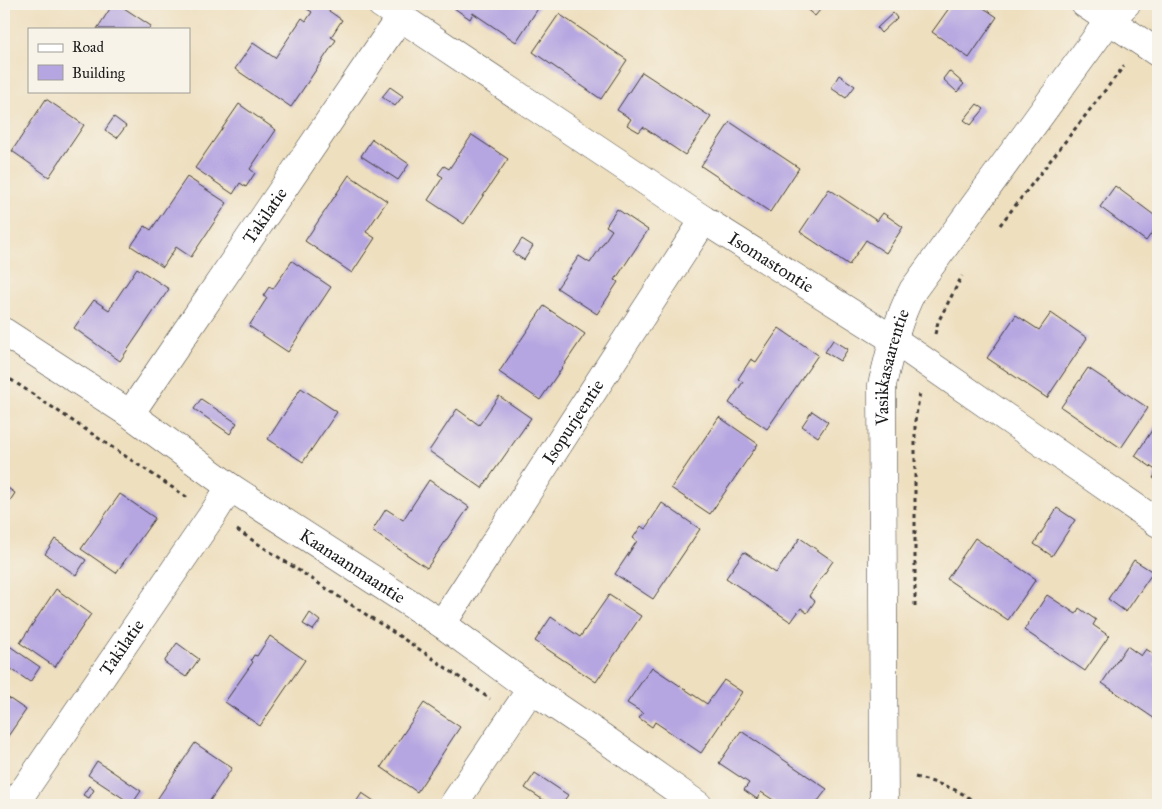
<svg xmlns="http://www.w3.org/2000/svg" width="1162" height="809" font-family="'IM FELL Great Primer',serif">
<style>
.building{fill:#b5a5e1}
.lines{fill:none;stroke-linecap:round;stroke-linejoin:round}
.minor-casing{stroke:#3c3934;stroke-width:29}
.path{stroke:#3c3934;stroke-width:3;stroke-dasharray:4 4;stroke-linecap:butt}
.minor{stroke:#fff;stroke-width:28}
.labels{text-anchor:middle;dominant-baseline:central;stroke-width:4;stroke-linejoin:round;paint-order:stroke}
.street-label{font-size:18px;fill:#1c1c1c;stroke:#f7f3e8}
</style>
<rect width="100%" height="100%" fill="#f7f3e8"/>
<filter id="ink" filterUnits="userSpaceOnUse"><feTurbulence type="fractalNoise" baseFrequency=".02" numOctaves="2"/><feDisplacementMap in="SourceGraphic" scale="10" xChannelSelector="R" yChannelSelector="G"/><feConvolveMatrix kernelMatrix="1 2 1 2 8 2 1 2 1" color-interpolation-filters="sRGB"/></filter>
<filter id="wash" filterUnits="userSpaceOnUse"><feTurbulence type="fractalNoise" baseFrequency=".0096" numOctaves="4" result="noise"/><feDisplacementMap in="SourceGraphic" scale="20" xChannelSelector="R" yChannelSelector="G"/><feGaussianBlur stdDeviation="1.12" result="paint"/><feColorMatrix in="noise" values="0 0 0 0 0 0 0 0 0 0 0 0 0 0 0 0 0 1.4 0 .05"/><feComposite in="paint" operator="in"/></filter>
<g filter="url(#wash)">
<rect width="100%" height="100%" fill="#eedfbf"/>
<g id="blocks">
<path class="building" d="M113,4h5l33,22 -2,3h-52z
M299,4h20l23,16 -11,17 5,3 -45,67 -56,-38 18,-26 22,15 27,-40 4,3 6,-9z
M457,4h84l-25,38 -43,-29 -3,6 -16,-11z
M800,4h25l-10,12z
M952,4h26l19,13 -28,41 -37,-26z
M893,13l4,5 -16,15 -4,-5z
M559,14l68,46 -26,39 -68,-47z
M949,71l15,13 -7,8 -14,-13z
M642,72l69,45 -26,38 -42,-28 -4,5 -12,-7 4,-6 -14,-9z
M839,75l16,11 -9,12 -15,-10z
M390,87l13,9 -8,10 -13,-9z
M46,99l38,26 -35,52 -37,-26z
M239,104l37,26 -26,39 5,4 -9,14 -6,-4 -7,11 -38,-26z
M977,104l7,5 -13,16 -7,-5z
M114,117l12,9 -9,12 -12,-8z
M730,122l69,46 -29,44 -69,-46z
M472,135l36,24 -44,65 -36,-24 15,-23 -5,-3 6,-8 5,3z
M372,139l37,25 -11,16 -37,-24z
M349,175l38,26 -21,31 9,6 -23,35 -47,-32z
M187,177l40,26 -36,54 -15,-10 -13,20 -32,-21 14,-20 6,4z
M1115,186l43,32v6l-12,17 -46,-34z
M829,189l48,32 6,-8 20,14 -17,26 -20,-13 -17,25 -49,-33z
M617,209l31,21 -33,50 3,2 -21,32 -40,-26 22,-32 11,7 22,-33 -6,-4z
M522,239l11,7 -9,14 -11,-7z
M292,261l39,26 -43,65 -39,-26 18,-28 -4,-2 6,-9 4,2z
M137,268l32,21 -49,72 -46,-33 20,-28 15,10z
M544,306l41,28 -45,66 -41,-28z
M1051,313l36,25 -40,60 -60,-40 29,-43 23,15z
M779,328l39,27 -51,74 -38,-26 14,-21 -5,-3 13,-20 5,3z
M833,340l15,9 -8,12 -15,-9z
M1088,368l60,40 -27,40 -60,-41z
M301,388l36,24 -34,50 -35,-23z
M499,396l32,22 -49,70 -53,-37 28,-42 22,16z
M201,399l36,24 -7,11 -36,-25z
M812,411l16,11 -10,15 -16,-11z
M719,417l39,27 -48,70 -39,-26z
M1158,421v60l-5,-3 4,-7 -22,-15z
M429,480l40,27 -42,61 -55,-37 14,-22 17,11z
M5,486l10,7 -11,17v-22z
M120,494l35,24 -39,55 -35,-24z
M662,503l38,26 -47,70 -38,-25 22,-33 -4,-3 8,-12 4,3z
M1057,508l18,12 -23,36 -18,-12z
M800,538l33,23 -24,35 6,5 -8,12 -6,-5 -10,14 -65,-44 18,-26 32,21z
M975,538l61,41 -28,41 -61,-41z
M55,539l31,21 -10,15 -31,-21z
M1134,560l19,12 -27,40 -18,-13z
M56,589l35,25 -36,53 -35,-24z
M609,595l32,21 -45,66 -61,-41 16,-24 29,20z
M1047,595l29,19 3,-6 17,12 -3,5 16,11 -24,35 -61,-41z
M310,613l10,8 -7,9 -10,-6z
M270,636l35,24 -45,66 -35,-24 28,-40 -2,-2 3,-5 3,1z
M177,643l22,16 -13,18 -22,-15z
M8,645l32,22 -10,15 -26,-18v-12z
M1127,646l14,10 5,-7 12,8 -4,8 4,2v54l-56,-38z
M652,667l55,37 17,-24 18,12 -41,61 -46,-31 -3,5 -13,-9 4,-5 -16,-10z
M4,695l22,15 -22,32z
M424,703l36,24 -43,65 -36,-25z
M741,731l86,58 -12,16h-34l-20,-13 -4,7 -13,-9 5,-7 -30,-20z
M195,743l37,25 -25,37h-46l-5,-4z
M97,761l44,30 -9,13 -44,-29z
M535,773l33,22 -7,10h-10l-26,-17z
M89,786l5,4 -5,8 -6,-3z
M362,793l18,12h-26z"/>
</g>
</g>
<g filter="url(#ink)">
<use href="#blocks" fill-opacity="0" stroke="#3c3934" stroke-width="1"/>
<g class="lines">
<defs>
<g id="minor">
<path id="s1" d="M381,4l323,216 190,120 264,183"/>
<path d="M1085,4l73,49"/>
<path id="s2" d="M4,332l126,82 100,73 212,137 89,65 71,48 96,68"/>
<path id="s3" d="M130,414l270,-397"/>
<path id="s4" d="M442,624l262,-404"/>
<path id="s5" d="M14,805l199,-291 17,-27"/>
<path d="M453,805l78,-116"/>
<path id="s6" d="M884,805l-2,-420c8,-32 15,-65 31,-95l197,-271 16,-15"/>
</g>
</defs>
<use href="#minor" class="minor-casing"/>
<path class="path" d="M1000,225l124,-159
M935,334l3,-12 24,-46
M4,375l184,123
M237,530l188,123 65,46
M915,606v-185l5,-28
M915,777c22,6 46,12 63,28"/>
<use href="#minor" class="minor"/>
</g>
</g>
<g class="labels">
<g class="street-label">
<text stroke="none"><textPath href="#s3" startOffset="240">Takilatie</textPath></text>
<text stroke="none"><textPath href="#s1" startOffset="468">Isomastontie</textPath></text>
<text stroke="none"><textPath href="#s6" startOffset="439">Vasikkasaarentie</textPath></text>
<text stroke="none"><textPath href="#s4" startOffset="241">Isopurjeentie</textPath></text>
<text stroke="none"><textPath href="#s2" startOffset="420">Kaanaanmaantie</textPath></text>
<text stroke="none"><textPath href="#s5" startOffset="191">Takilatie</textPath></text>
</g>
</g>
<rect width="1162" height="809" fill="none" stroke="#f7f3e8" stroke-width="20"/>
<rect x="28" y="28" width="162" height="65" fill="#f7f3e8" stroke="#9f9d96"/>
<rect x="38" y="44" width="25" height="8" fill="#ffffff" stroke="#9f9d96"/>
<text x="72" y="52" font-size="15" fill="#1c1c1c">Road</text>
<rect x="38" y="65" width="25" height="15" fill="#b5a5e1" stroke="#9f9d96"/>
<text x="72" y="78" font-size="15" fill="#1c1c1c">Building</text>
</svg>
